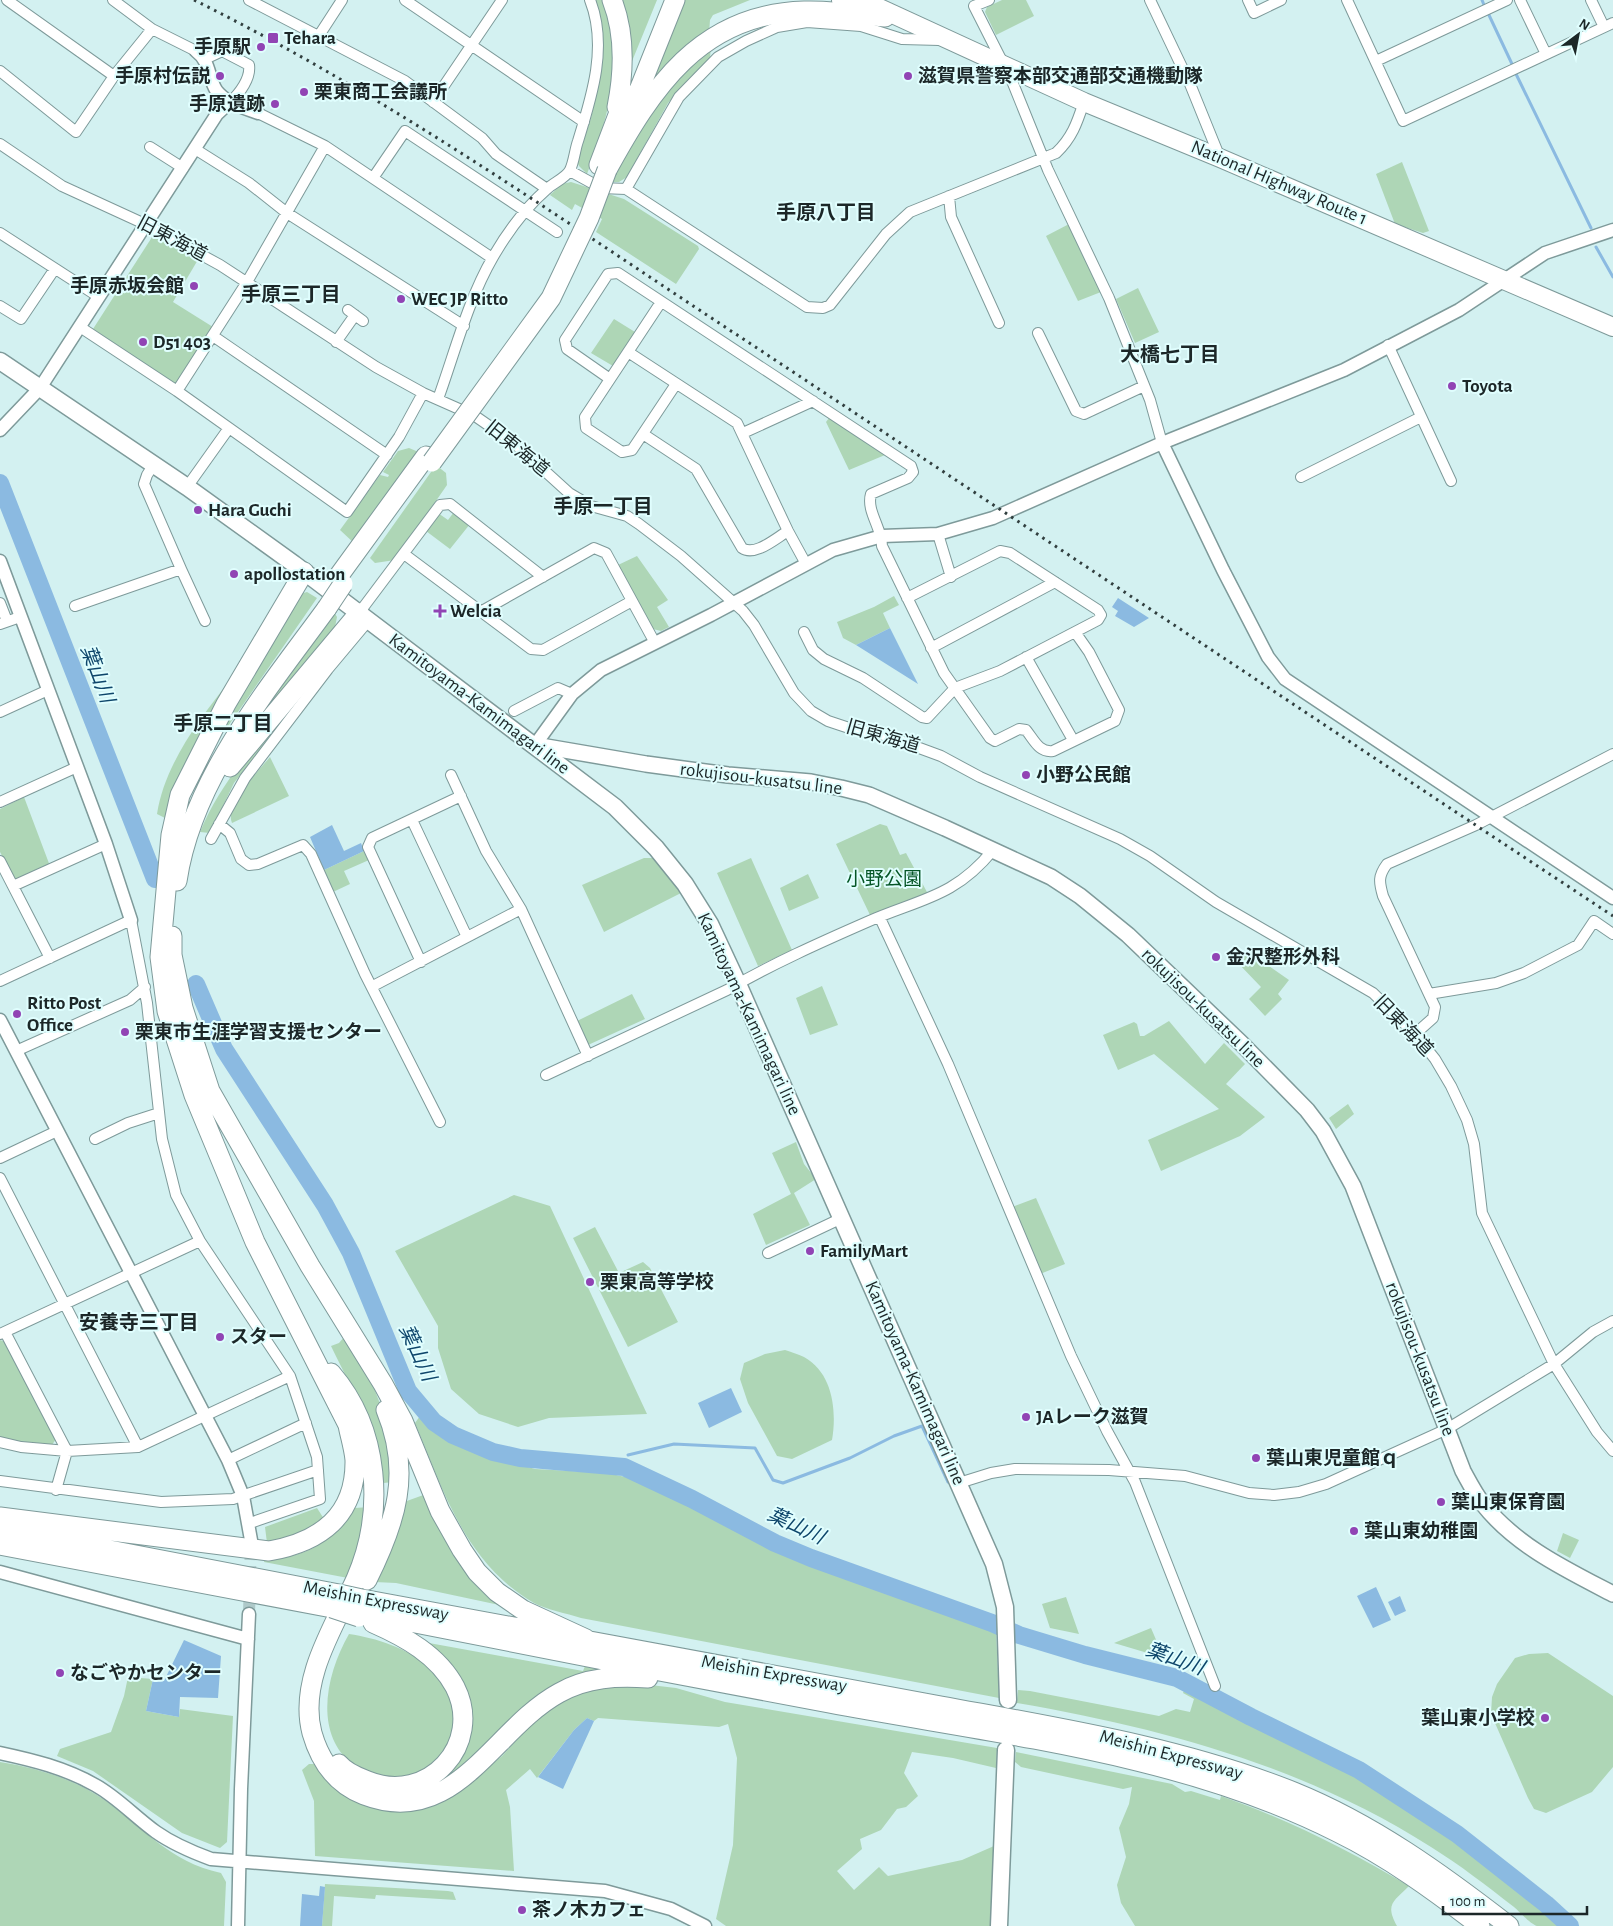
<svg xmlns="http://www.w3.org/2000/svg" width="1613" height="1926" font-family="'Alegreya Sans','Noto Sans JP',sans-serif">
<style>
.green{fill:#aed6b6}
.water{fill:#8bbae1}
.lines{fill:none;stroke-linecap:round;stroke-linejoin:round}
.stream{stroke:#8bbae1;stroke-width:3}
.river{stroke:#8bbae1;stroke-width:18}
.tertiary-tunnel{stroke:#aec9c9;stroke-width:12;stroke-dasharray:12 6;stroke-linecap:butt}
.minor-casing{stroke:#7e9a9a;stroke-width:12}
.tertiary-casing{stroke:#7e9a9a;stroke-width:15}
.secondary-casing{stroke:#7e9a9a;stroke-width:18}
.primary-casing{stroke:#7e9a9a;stroke-width:19}
.trunk-casing{stroke:#7e9a9a;stroke-width:20}
.motorway-casing{stroke:#7e9a9a;stroke-width:21}
.minor{stroke:#fff;stroke-width:10}
.tertiary{stroke:#fff;stroke-width:12}
.secondary{stroke:#fff;stroke-width:15}
.primary{stroke:#fff;stroke-width:16}
.trunk{stroke:#fff;stroke-width:18}
.motorway{stroke:#fff;stroke-width:19}
.rail{stroke:#313f3f;stroke-width:3;stroke-dasharray:2.5 5;stroke-linecap:butt}
.motorway-bridge-casing{stroke:#7e9a9a;stroke-width:21;stroke-linecap:butt}
.motorway-bridge{stroke:#fff;stroke-width:19}
.poi-dot{fill:#9144b4;stroke:#e0fefe;stroke-width:2}
.labels{text-anchor:middle;dominant-baseline:central;stroke-width:4;stroke-linejoin:round;paint-order:stroke}
.poi-label{font-size:19px;font-weight:bold;fill:#1c2728;stroke:#e0fefe;text-anchor:start}
.street-label{font-size:19px;fill:#1c2728;stroke:#e0fefe}
.park-label{font-size:19px;fill:#045525;stroke:#e0fefe}
.neighbourhood-label{font-size:20px;font-weight:bold;fill:#1c2728;stroke:#e0fefe}
.water-label{font-size:20px;font-style:italic;fill:#0e466b;stroke:#e0fefe}
</style>
<rect width="100%" height="100%" fill="#d3f1f1"/>
<path class="green" d="M595,0h8c23,57 5,119 -16,174l-8,-8 -2,-4c2,-15 10,-29 14,-44 10,-38 14,-80 4,-118z
M616,0h41l-29,71z
M680,0h70l-37,15 -3,5 -1,13 -67,62z
M1002,0h24l8,16 -38,19 -11,-23 2,-5z
M711,46l-1,12 -42,45 -41,74 -8,5h-10l42,-82z
M1402,162l27,69 -6,2 -28,-9 -19,-50z
M571,182l53,17 74,47 1,3 -23,35 -80,-52 6,-13 -27,-15 -3,6 -22,-15 12,-11z
M1071,223l30,69 -23,9 -32,-65z
M154,234l45,24 -26,44 40,25 -36,56h-4l-80,-54z
M1138,288l21,44 -24,11 -19,-44z
M614,319l21,13 -22,34 -22,-13z
M829,418l56,37 -36,15 -23,-48z
M409,448l12,5 -66,91 -15,-14 40,-55 8,2 1,-2 -6,-3 15,-21z
M436,465l10,8 1,12 -52,75 -20,3 -5,-5z
M454,512l16,12 -20,25 -24,-18 12,-18 10,7z
M637,556l31,44 -11,7 12,20 -8,4 -8,-2 -35,-64z
M307,592l10,6 -93,134 -5,-4 81,-134z
M894,596l5,9 -16,8 7,15 -34,17 -13,-7 -6,-16 37,-15z
M333,610l4,7 -3,15 -76,91 -4,-4z
M230,680l-61,140 -12,-6c8,-51 43,-95 73,-134z
M308,687l-74,96 -24,50 -10,-1c24,-58 67,-100 108,-145z
M270,757l19,39 -57,27c-8,-17 27,-53 38,-66z
M24,797l26,69 -30,14 -7,-3 -13,-25v-43z
M880,824l7,2 13,29 6,-2 22,41 -58,21 -34,-71z
M364,851l5,9 -25,11 6,13 -17,8 -9,-22z
M644,858h10l27,35 -77,39 -22,-47z
M751,858l41,92 -34,16 -41,-93z
M808,874l11,24 -30,13 -9,-23z
M1243,954l19,7 27,19 -11,14 4,5 -17,17 -16,-17 12,-12 -25,-26z
M822,986l16,39 -28,10 -14,-37z
M632,994l13,25 -57,26 -11,-24z
M1169,1021l36,43 19,-21 21,21 -19,20 39,33 -25,19 -79,35 -13,-31 71,-31 -65,-55 -36,16 -15,-35 31,-13 3,2 3,12h4z
M1348,1104l6,10 -18,15 -7,-11z
M796,1142l8,22 12,15 -22,14 16,32 -44,20 -13,-31 38,-20 -19,-41z
M514,1195l36,11 97,208 -98,4 -31,9 -39,-13 -28,-25 -13,-41v-22l-43,-75z
M1036,1198l29,66 -25,10 -28,-67z
M595,1227l24,46 24,-11 7,6 28,54 -50,25 -55,-109z
M345,1336l24,39 18,47 7,60 -11,1c-7,-51 -30,-92 -52,-137l8,-3z
M0,1340l6,2 50,97 -4,6 -52,-6z
M785,1350c6,2 13,4 19,7 29,16 33,54 28,83l-40,19 -15,-3 -29,-53 -8,-24 4,-16 21,-9z
M420,1416l30,21 38,18 47,14 72,4 32,7 166,83 191,67 3,68 -418,-80c-15,-5 -34,-8 -47,-15 -69,-40 -90,-111 -119,-180z
M429,1493l75,113 -108,-23 -21,-1 29,-80z
M371,1507l-23,71 -84,-16 1,-5c39,4 69,-17 89,-49z
M317,1508l9,14 -12,9 -47,12 -2,-16z
M1563,1533l16,7 -9,18 -13,-7z
M1066,1597l13,37 -29,-6 -8,-24z
M1151,1628l12,28 -2,1 -47,-14z
M349,1634c27,4 59,14 79,33 12,11 20,28 30,41l-10,44 -37,27c-12,0 -30,2 -42,-2 -5,-2 -11,-8 -16,-12 -40,-32 -27,-91 -4,-131z
M429,1643l154,28 2,-5 27,4 -23,6 -117,90 -47,23 45,-81c-6,-29 -20,-40 -40,-60z
M1548,1653l65,43v71l-21,25 -46,21 -12,-4 -6,-11 -37,-84 1,-17 5,-13 18,-26 14,-4z
M128,1677l25,2 -7,32 33,6 1,-8 53,7 -6,126 -7,6 -38,-15 -89,-62 -36,-15 3,-7 51,-17 13,-36z
M633,1683l43,5 49,14 272,46 -1,20 -43,-10 -41,-6 -8,21 14,23 -12,11 -9,2 -16,21 -21,9 2,10 -25,22 17,19 25,-23 9,9 74,-16 32,-14 -3,80h-265l-10,-7 17,-74 4,-87 -9,-34 -9,3 -121,-9 -4,3 -7,-3 -13,12 -37,48 -7,-9 -24,21 4,17 4,64 -199,-15 -1,-55 -12,-31 7,-6h10l75,45 19,1 19,-6 47,-29 23,-19 31,-34 42,-30z
M1186,1686l59,33 37,15 94,51 98,67 89,74c-8,0 -18,0 -26,0 -7,-2 -17,-14 -23,-19 -27,-21 -54,-42 -83,-60 -125,-80 -269,-119 -414,-144l1,-13 12,1 129,25 17,-7 14,3 4,-13 -11,-6z
M1016,1752l156,32 13,8 6,-1 29,9 1,-4c66,23 127,54 188,90 -16,16 -24,18 -12,40h-262l-14,-23 -4,-18 9,-28 -7,-29 10,-24 3,-17 -9,2 -102,-22 -6,-5z
M0,1762c37,6 75,17 106,39 41,29 62,60 115,72l5,9 -2,44h-224z
M325,1884l123,7 5,1 3,8 -80,-5 -1,4 -41,-3 -2,30h-10z"/>
<path class="water" d="M1118,598l31,20 -15,9 -19,-11 3,-5 -6,-4z
M890,628l28,56 -62,-39z
M332,825l12,26 17,-8 3,8 -40,19 -14,-33z
M731,1388l11,24 -33,16 -11,-25z
M1376,1587l15,33 -18,8 -16,-32z
M1400,1596l6,15 -11,5 -7,-14z
M184,1640l37,16 -3,42 -38,-1 -1,20 -33,-6 7,-32 11,2z
M587,1718l7,3 -31,68 -25,-12 36,-47z
M320,1886l5,1 -3,39h-22l2,-32 17,2z"/>
<g class="lines">
<path class="stream" d="M1482,0l2,5
M1488,13l24,51
M1516,74l75,154
M1596,247l17,30
M628,1455l46,-11 81,4 18,32 10,3 67,-25 44,-22 28,-10 26,56
M607,1466l17,1"/>
<path class="river" d="M0,483l155,396
M196,984l28,65 101,156 26,48 57,138 26,31 19,13 40,17 27,6 104,9 68,32 83,44 36,15 181,65 27,12 66,20 92,23 74,39 108,53 98,64 89,70 24,22"/>
<path class="tertiary-tunnel" d="M249,1614l2,-73"/>
<defs>
<path id="minor" d="M7,0l107,76
M249,0l156,81 77,57 14,16 51,35
M405,0l179,122
M989,0l-15,6 38,75 36,89 61,128 41,102 12,43
M1150,0l40,84 30,74
M1248,0l6,13 27,-13
M1347,0l56,121 210,-98
M1520,0l26,54
M1591,0l13,27
M152,29l44,22
M318,37l24,-37
M205,59l15,-7h4l25,13c2,13 -9,28 -19,37
M1376,61l131,-61
M0,71l76,61 38,-56 38,-47 -39,-29
M433,102l69,-102
M258,113l67,33 167,112
M0,144l62,42 85,39 73,40 156,102 47,26 52,23 39,27 55,50 22,13 36,10 12,8 42,32 62,55 11,14 40,68 17,18 17,10 21,7 35,7 57,21 39,21 140,62 30,17 66,46 157,91 42,41 20,25 16,27 16,34 7,24 8,69 72,151 43,68 16,19
M150,147l33,21
M195,149l54,34 38,30 177,113
M570,171l31,17 25,1 181,118 16,1 7,-3 56,-71 24,-22 146,-59c16,-15 21,-30 28,-51
M373,178l32,-47 152,101
M626,189l53,-92 39,-40 28,-16 31,-14 30,-5 54,4 41,13 38,1
M949,196l2,21 48,106
M0,233l99,64
M661,302l-76,115 1,11 36,24 10,-2 44,-66
M0,306l21,13 33,-49
M348,310l15,11
M80,327l97,64 170,121 52,-75 24,-44
M1038,333l38,78 8,3 60,-28
M213,336l174,119
M336,342l19,-27
M1388,345l63,136
M628,352l109,71 51,108 18,33
M610,379l-43,-30 -2,-9 43,-66 10,-1 293,193 2,6 -5,6 -37,16c-5,17 11,34 11,52l62,127 46,65 5,3 24,-12 7,1c8,10 13,23 27,21l62,-30 4,-11 -30,-58 -14,-20
M177,391l70,-109 78,-136
M438,399c17,-47 30,-99 55,-142 14,-24 33,-50 54,-68 6,-6 19,-11 23,-19 4,-8 5,-21 8,-29 14,-45 30,-95 12,-141
M743,433l70,-32
M643,434l53,35 46,79c13,9 34,-10 46,-17
M1301,477l120,-60
M187,487l42,-59
M938,534l13,43
M404,554l127,95 12,1 89,-49
M181,569l24,52
M0,603l7,18
M75,606l106,-37 -37,-85 3,-9 7,-11
M482,611l112,-63 12,5 49,90
M359,613l81,-108 10,-1 93,73
M0,624l20,-7
M804,632l9,18 11,9 39,19 59,39 5,1 28,-30 45,-17 98,-51 3,-5 -3,-5 -88,-57 -10,-2 -93,47
M931,648l124,-66
M1026,657l47,83
M514,711l44,-23 14,6
M0,712l48,-22
M451,775l35,76 35,58 67,147
M0,802l77,-35
M412,820l55,117
M219,824l11,9 11,26 8,6 9,-1 45,-19 8,9 54,120 75,148
M211,839l34,-61 83,-109 41,-49
M0,861l50,97
M13,886l93,-42
M880,918l68,146 123,292 36,75 28,51 80,204
M421,962l-53,-115 4,-9 89,-42
M0,981l131,-61 16,83 15,136 14,56 24,46 90,135 27,81 3,42 -70,24
M373,986l148,-77
M1429,994l67,-11 28,-10 54,-28 16,-24 19,13
M1415,1034l18,-16 2,-11 -52,-111c-4,-14 -5,-20 4,-32l89,-39 137,-71
M16,1051l114,-51 15,-13
M546,1075l181,-85c45,-26 92,-47 140,-68 52,-23 87,-24 126,-72
M95,1139l33,-16 31,-10
M0,1158l57,-27
M0,1178l138,269
M768,1253l74,-35
M5,1332l62,119 -11,39
M0,1334l200,-93
M0,1442l21,5 46,4 71,-4 152,-71
M228,1460l78,-37
M0,1481l161,21 72,-3 85,-29
M959,1483l32,-10 24,-4 94,1 76,6 64,17 25,2 25,-3 27,-8 121,-55 107,-65 39,-32 20,-11"/>
<path id="tertiary" d="M196,51c14,10 12,26 20,39 9,13 29,18 42,23
M0,430l40,-42 177,-274 13,-12
M1162,443l61,127 45,87 17,22 328,219
M0,561l106,283 25,76
M535,745l37,-51 29,-24 110,-55 122,-65 49,-14 56,-2 55,-16 169,-75 182,-73 115,-60 86,-57 68,-23
M0,1020l228,440 15,36 8,44
M0,1572l248,67
M0,1753c33,7 65,15 95,32 22,12 40,32 61,47 17,12 36,20 55,27l394,32 66,18 34,17
M238,1926l3,-137 8,-175"/>
<path id="secondary" d="M535,745l111,19 82,11 83,7 30,6 28,7 76,33 106,49 29,19 48,39 114,109 65,66 16,21 30,55 110,285c6,11 12,23 20,33 33,42 84,66 130,90"/>
<path id="primary" d="M0,361l187,126 107,77 321,243 41,41 29,36 25,40 28,60 256,580 11,43 3,93
M999,1926l7,-176"/>
<path id="trunk" d="M841,0l31,13
M862,0l222,102 136,56 393,169"/>
<path id="motorway" d="M612,0c13,33 12,72 5,107
M629,115l46,-115
M599,165l27,-71
M607,170c45,-82 93,-156 197,-159 27,-1 54,3 81,6
M335,581l91,-125
M230,767l129,-154
M177,881c15,-102 91,-192 150,-273
M172,936v19l11,53 27,83 100,175 73,118 20,37 37,90 22,39 15,22 20,20 26,18 63,29
M331,1373c49,57 54,139 25,206 -21,46 -58,101 -44,154 8,28 24,51 52,62 91,35 129,-66 195,-102 28,-16 58,-17 89,-15
M0,1517l269,34c51,-9 87,-35 86,-91 -1,-12 -5,-24 -7,-35l-93,-183 -61,-147 -27,-84 -7,-54 11,-122 9,-40 46,-91 78,-132
M0,1529l339,65
M0,1545l332,63
M367,1580c29,-58 45,-107 19,-170
M362,1599c193,35 386,71 579,107 119,22 240,41 353,86 79,32 148,82 215,134
M359,1612c157,31 313,62 470,91 170,32 352,50 508,129 51,25 98,59 143,94
M339,1764c7,9 19,13 29,17 60,24 116,-37 87,-94 -17,-32 -50,-50 -82,-64"/>
</defs>
<use href="#minor" class="minor-casing"/>
<use href="#tertiary" class="tertiary-casing"/>
<use href="#secondary" class="secondary-casing"/>
<use href="#primary" class="primary-casing"/>
<use href="#trunk" class="trunk-casing"/>
<use href="#motorway" class="motorway-casing"/>
<use href="#minor" class="minor"/>
<use href="#tertiary" class="tertiary"/>
<use href="#secondary" class="secondary"/>
<use href="#primary" class="primary"/>
<use href="#trunk" class="trunk"/>
<use href="#motorway" class="motorway"/>
<path class="rail" d="M194,0c198,98 378,227 563,348 285,189 570,379 856,568"/>
<defs>
<path id="motorway-bridge" d="M432,462l119,-164 38,-80 18,-48
M327,608l16,-24
M339,1594l23,5
M332,1608l27,9"/>
</defs>
<use href="#motorway-bridge" class="motorway-bridge-casing"/>
<use href="#motorway-bridge" class="motorway-bridge"/>
</g>
<g class="poi-dot">
<rect x="267" y="32" width="12" height="12" rx="2.5"/>
<circle cx="261" cy="47" r="5"/>
<circle cx="220" cy="76" r="5"/>
<circle cx="908" cy="76" r="5"/>
<circle cx="304" cy="92" r="5"/>
<circle cx="275" cy="104" r="5"/>
<circle cx="194" cy="286" r="5"/>
<circle cx="401" cy="299" r="5"/>
<circle cx="143" cy="342" r="5"/>
<circle cx="1452" cy="386" r="5"/>
<circle cx="198" cy="510" r="5"/>
<circle cx="234" cy="574" r="5"/>
<path d="M437.5 603.5h5v5h5v5h-5v5h-5v-5h-5v-5h5z"/>
<circle cx="1026" cy="775" r="5"/>
<circle cx="1216" cy="957" r="5"/>
<circle cx="17" cy="1014" r="5"/>
<circle cx="125" cy="1032" r="5"/>
<circle cx="810" cy="1251" r="5"/>
<circle cx="590" cy="1282" r="5"/>
<circle cx="220" cy="1337" r="5"/>
<circle cx="1026" cy="1417" r="5"/>
<circle cx="1256" cy="1458" r="5"/>
<circle cx="1441" cy="1502" r="5"/>
<circle cx="1354" cy="1531" r="5"/>
<circle cx="60" cy="1673" r="5"/>
<circle cx="1545" cy="1718" r="5"/>
<circle cx="522" cy="1910" r="5"/>
</g>
<g class="labels">
<g class="poi-label">
<text x="284" y="38">Tehara</text>
<text x="251" y="47" text-anchor="end">手原駅</text>
<text x="210" y="76" text-anchor="end">手原村伝説</text>
<text x="918" y="76">滋賀県警察本部交通部交通機動隊</text>
<text x="314" y="92">栗東商工会議所</text>
<text x="265" y="104" text-anchor="end">手原遺跡</text>
<text x="184" y="286" text-anchor="end">手原赤坂会館</text>
<text x="411" y="299">WEC JP Ritto</text>
<text x="153" y="342">D51 403</text>
<text x="1462" y="386">Toyota</text>
<text x="208" y="510">Hara Guchi</text>
<text x="244" y="574">apollostation</text>
<text x="450" y="611">Welcia</text>
<text x="1036" y="775">小野公民館</text>
<text x="1226" y="957">金沢整形外科</text>
<text x="27" y="1003">Ritto Post<tspan x="27" dy="22">Office</tspan></text>
<text x="135" y="1032">栗東市生涯学習支援センター</text>
<text x="820" y="1251">FamilyMart</text>
<text x="600" y="1282">栗東高等学校</text>
<text x="230" y="1337">スター</text>
<text x="1036" y="1417">JAレーク滋賀</text>
<text x="1266" y="1458">葉山東児童館ｑ</text>
<text x="1451" y="1502">葉山東保育園</text>
<text x="1364" y="1531">葉山東幼稚園</text>
<text x="70" y="1673">なごやかセンター</text>
<text x="1535" y="1718" text-anchor="end">葉山東小学校</text>
<text x="532" y="1910">茶ノ木カフェ</text>
</g>
<g class="street-label">
<text transform="translate(1279 183) rotate(23)">National Highway Route 1</text>
<text transform="translate(172 239) rotate(28)">旧東海道</text>
<text transform="translate(517 449) rotate(39)">旧東海道</text>
<text transform="translate(479 704) rotate(37)">Kamitoyama-Kamimagari line</text>
<text transform="translate(883 737) rotate(16)">旧東海道</text>
<text transform="translate(761 779) rotate(7)">rokujisou-kusatsu line</text>
<text transform="translate(1203 1008) rotate(44)">rokujisou-kusatsu line</text>
<text transform="translate(749 1014) rotate(65)">Kamitoyama-Kamimagari line</text>
<text transform="translate(1403 1026) rotate(46)">旧東海道</text>
<text transform="translate(1420 1359) rotate(69)">rokujisou-kusatsu line</text>
<text transform="translate(915 1383) rotate(66)">Kamitoyama-Kamimagari line</text>
<text transform="translate(376 1601) rotate(11)">Meishin Expressway</text>
<text transform="translate(774 1674) rotate(10)">Meishin Expressway</text>
<text transform="translate(1171 1755) rotate(15)">Meishin Expressway</text>
</g>
<g class="park-label">
<text x="884" y="879">小野公園</text>
</g>
<g class="neighbourhood-label">
<text x="826" y="213">手原八丁目</text>
<text x="291" y="295">手原三丁目</text>
<text x="1170" y="355">大橋七丁目</text>
<text x="603" y="507">手原一丁目</text>
<text x="223" y="724">手原二丁目</text>
<text x="139" y="1323">安養寺三丁目</text>
</g>
<g class="water-label">
<text transform="translate(97 674) rotate(69)">葉山川</text>
<text transform="translate(417 1353) rotate(65)">葉山川</text>
<text transform="translate(796 1526) rotate(25)">葉山川</text>
<text transform="translate(1175 1659) rotate(20)">葉山川</text>
</g>
</g>
<g transform="translate(1578 35) rotate(32)" stroke="#e0fefe" stroke-width="4" paint-order="stroke">
<path d="M0-4L9 19L0 12L-9 19Z" fill="#1c2728"/>
<text y="-8" font-size="14" font-weight="bold" text-anchor="middle" fill="#1c2728">N</text>
</g>
<path d="M1443 1906v8h144v-8" fill="none" stroke="#1c2728" stroke-width="2.5"/>
<text x="1450" y="1906" font-size="15" fill="#1c2728" stroke="#e0fefe" stroke-width="4" paint-order="stroke">100 m</text>
</svg>
